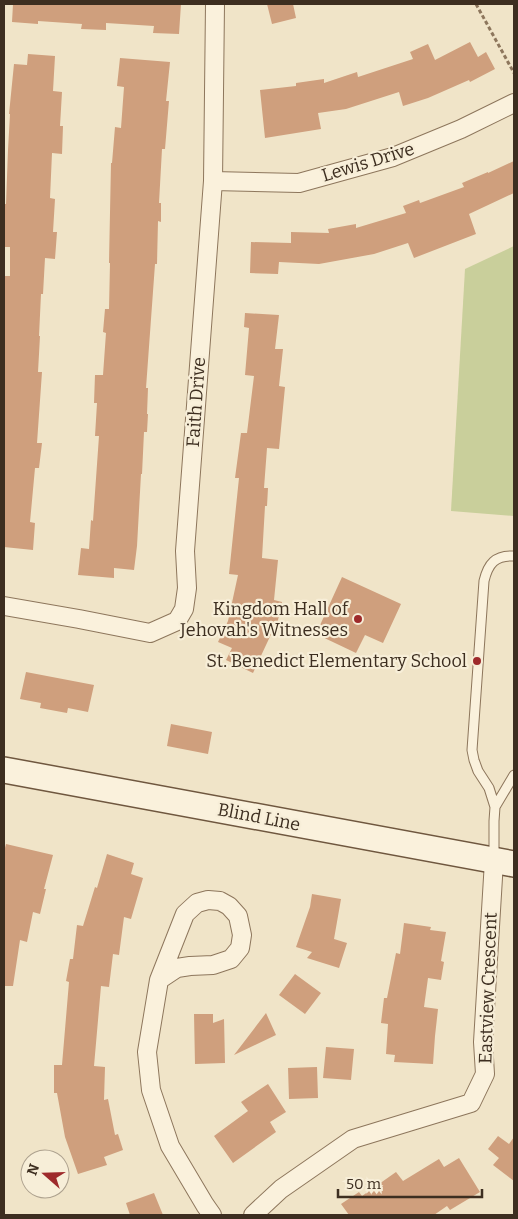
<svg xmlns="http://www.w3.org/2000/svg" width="518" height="1219" font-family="Bitter,serif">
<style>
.green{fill:#c9cf9b}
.building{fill:#cf9f7d}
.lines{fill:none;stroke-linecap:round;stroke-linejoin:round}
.lane-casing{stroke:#8d765c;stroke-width:11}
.street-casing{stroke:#8d765c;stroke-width:20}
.secondary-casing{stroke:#6f573f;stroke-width:28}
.path{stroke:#8d765c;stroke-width:3;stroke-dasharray:4 2.5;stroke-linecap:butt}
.lane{stroke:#faf1dc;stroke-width:9}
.street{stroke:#faf1dc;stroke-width:18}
.secondary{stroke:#faf1dc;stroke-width:25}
.poi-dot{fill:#9e2a2b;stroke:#f7eed8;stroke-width:2}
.labels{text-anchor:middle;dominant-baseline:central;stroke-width:4.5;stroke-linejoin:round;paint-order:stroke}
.street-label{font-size:18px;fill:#3d2e20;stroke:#f7eed8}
.poi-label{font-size:18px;fill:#3d2e20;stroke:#f7eed8;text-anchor:end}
</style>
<rect width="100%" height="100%" fill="#f0e4c8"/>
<path class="green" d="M514,246v270l-63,-5 14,-242z"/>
<path class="building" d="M13,4h168l-2,30 -26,-1 1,-7 -48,-3v7l-25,-1 1,-5 -44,-3v3l-26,-2z
M267,4h26l3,14 -24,6z
M470,42l8,15 8,-5 9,17 -25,13 -1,-2 -41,18 -25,8 -4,-14 -53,17 -28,4 3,16 -56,9 -5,-48 36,-4v-3l28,-4v4l33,-11 1,5 55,-18 -3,-7 18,-8 7,16z
M28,54l27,2 -2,35 9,1 -2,34h3l-1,28 -10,-1 -2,45 5,1 -2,33h4l-2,27 -10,-1 -2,36h-2l-2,42h1l-2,36h4l-5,71h5l-3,25h-4l-5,54 5,1 -2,27 -29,-3v-271h6v-29h-6v-43h2l2,-54 2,-36h-1l5,-50 13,1z
M120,58l50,4 -4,39h3l-4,48h-3l-3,54h2v19l-3,-1 -1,43h-2l-9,124h2l-1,26h1l-1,18h-3l-2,42h-1l-4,72 -3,24 -20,-2v10l-36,-3 3,-27 8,1 2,-29 2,1 6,-85h-4l2,-33h-3l1,-28h8l3,-42 -3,-1 2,-23h4l1,-46h-1l2,-100h1l3,-36 6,1 3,-41 -7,-1z
M514,161v32l-45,21 7,20 -62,24 -6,-15 -34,11 -55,10 -40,-2 -1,12 -28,-1 1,-31 40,1v-11l38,1 -1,-4 28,-5v4l50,-15 -3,-7 16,-6 1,3 44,-16 -2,-4 26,-11v1z
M245,313l34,2 -4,34h8l-4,37 6,1 -6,62 -12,-1 -3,40h4l-1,18h-2l-3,52 16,2 -4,40 8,2 -6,27 -2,-1 -21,45 -27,-13 6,-12 -14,-6 10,-21 10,-46 -9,-1 10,-96h-4l6,-45h6l7,-57 -9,-1 4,-47 -5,-1z
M342,577l59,27 -18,39 -18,-8 -9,18 -40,-19z
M26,672l68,13 -6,27 -20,-4 -1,5 -27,-5 1,-5 -21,-4z
M171,724l41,8 -4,22 -41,-8z
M6,844l47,11 -9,34h2l-6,25 -7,-2 -6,30 -7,-2 -7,46h-9v-134z
M107,854l27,9 -3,11 12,4 -12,41 -7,-2 -5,38 -6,-1 -4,33 -8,-1 -7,80 11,1 -1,33 4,-1 7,36 3,-1 5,16 -19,7 3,8 -29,9 -13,-37 -8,-44h-3v-28h8l7,-83 -3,-1 4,-22h3l4,-34 6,1 12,-39 2,1z
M312,894l29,5 -7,40 13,4 -8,25 -32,-10 5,-6 -16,-5 14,-40z
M404,923l27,4 -1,3 16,2 -5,29 3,1 -3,18 -13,-2 -4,29 14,2 -3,27 -2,28 -39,-2 1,-7 -9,-1 2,-30 -7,-1 3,-25h3l9,-45 4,1z
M295,974l26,19 -16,21 -26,-19z
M266,1013l10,22 -42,20z
M194,1014h19v9l11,-4 1,44 -30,1z
M326,1047l28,2 -3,31 -28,-2z
M317,1067l1,31 -29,1 -1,-31z
M268,1084l18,28 -16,10 6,10 -43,31 -19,-27 34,-25 -7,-9z
M498,1136l11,8 5,-7v44l-21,-16 6,-7 -11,-9z
M459,1158l21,34 -30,18 -3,-4 -13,9h-85l-8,-11 18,-12 3,4 34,-24 7,9 36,-22 5,8z
M154,1193l9,22h-33l-4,-12z"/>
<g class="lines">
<defs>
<path id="lane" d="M495,807l19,-32
M494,858v-37l1,-14 -6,-19 -11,-17 -4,-11 -2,-10 12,-169c4,-17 11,-26 30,-25"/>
<path id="street" d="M213,181l86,2 94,-26 68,-28 53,-26
M4,606l75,13 71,14 27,-12 7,-12 3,-21 -2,-37 28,-370 2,-177
M159,980l18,-12 13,-2 23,-1 18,-6 9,-11 2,-13 -4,-19 -9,-10 -9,-5 -12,-1 -11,3 -12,11 -26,66 -12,72 4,38 19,56 35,59 7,10
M253,1215l28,-26 72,-50 118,-36 14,-29 -2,-32 11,-181"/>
<path id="secondary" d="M4,770l510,94"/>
</defs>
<use href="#lane" class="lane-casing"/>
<use href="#street" class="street-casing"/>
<use href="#secondary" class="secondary-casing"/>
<path class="path" d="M476,4l38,69"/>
<use href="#lane" class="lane"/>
<use href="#street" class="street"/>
<use href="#secondary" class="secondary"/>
</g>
<g class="poi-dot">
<circle cx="358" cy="619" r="5"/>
<circle cx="477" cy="661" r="5"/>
</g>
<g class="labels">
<g class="street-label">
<text transform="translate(368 162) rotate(-17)">Lewis Drive</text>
<text transform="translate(196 402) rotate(-86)">Faith Drive</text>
<text transform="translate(259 817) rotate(11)">Blind Line</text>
<text transform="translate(488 988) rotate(-88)">Eastview Crescent</text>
</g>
<g class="poi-label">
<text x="348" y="609">Kingdom Hall of<tspan x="348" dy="21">Jehovah's Witnesses</tspan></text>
<text x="467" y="661">St. Benedict Elementary School</text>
</g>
</g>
<rect width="518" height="1219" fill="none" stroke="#3d2e20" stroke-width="10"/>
<g transform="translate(45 1174) rotate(290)"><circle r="24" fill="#f7eed8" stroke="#ada18e"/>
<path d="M0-4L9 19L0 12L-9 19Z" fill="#9e2a2b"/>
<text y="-8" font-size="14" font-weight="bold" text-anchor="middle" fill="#3d2e20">N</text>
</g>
<path d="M338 1189v8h144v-8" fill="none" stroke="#3d2e20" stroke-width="2.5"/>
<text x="346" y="1189" font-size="15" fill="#3d2e20" stroke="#f7eed8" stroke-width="4" paint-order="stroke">50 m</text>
</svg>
